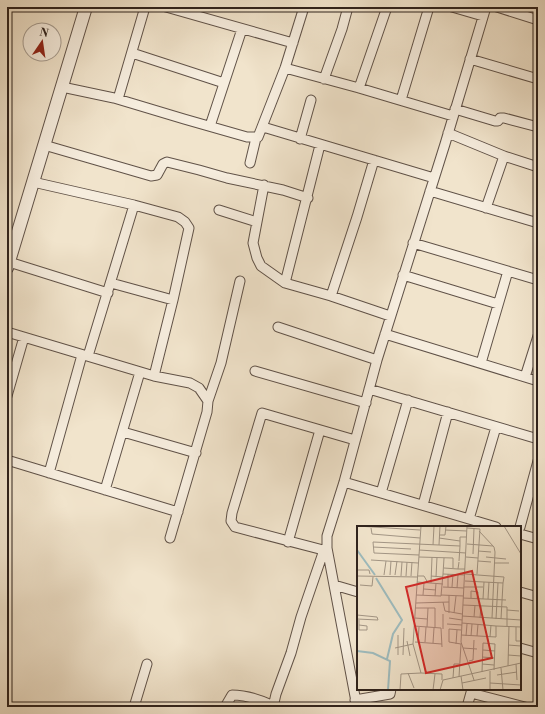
<svg xmlns="http://www.w3.org/2000/svg" width="545" height="714" font-family="'Libre Bodoni',serif">
<style>
.lines{fill:none;stroke-linecap:round;stroke-linejoin:round}
.minor-casing{stroke:#605248;stroke-width:11}
.tertiary-casing{stroke:#605248;stroke-width:14}
.minor{stroke:#f6edde;stroke-width:9}
.tertiary{stroke:#f6edde;stroke-width:12}
.inset-river{fill:none;stroke:#9ebcbf;stroke-width:2}
.inset-road{fill:none;stroke:#a39686;stroke-width:1}
.view{fill:#d62828;fill-opacity:0.15;stroke:#d62828;stroke-width:2}
.inset-edge{fill:none;stroke:#2f221c;stroke-width:2}
</style>
<rect width="100%" height="100%" fill="#f1e4cc"/>
<filter id="stains"><feTurbulence type="fractalNoise" baseFrequency=".005" numOctaves="4"/><feColorMatrix values="0 0 0 0 .2 0 0 0 0 .09 0 0 0 0 .02 0 0 0 .5 -.17"/></filter>
<radialGradient id="worn" r=".72"><stop offset=".6" stop-color="#630" stop-opacity="0"/><stop offset="1" stop-color="#630" stop-opacity=".3"/></radialGradient>
<g class="lines">
<defs>
<path id="minor" d="M166,7l127,36
M452,7l31,9
M497,7l41,13
M132,53l92,30
M470,59l68,20
M285,68l74,20 94,28
M324,79l18,-50 6,-22
M62,87l52,11 70,21 63,18h11l27,-69 19,-61
M359,88l28,-81
M118,99l27,-92
M401,100l28,-93
M455,109l40,12h3l2,-3h4l34,9
M210,126l32,-97
M263,127l171,51
M448,133l56,23
M300,139l11,-39
M44,145l107,31 6,-1 6,-11 4,-2 32,8 28,8 56,12 25,8
M250,163l6,-25
M33,182l101,23 44,12 7,5 4,6 -16,72 -19,76
M264,185l-11,58 4,15 4,8 24,17 46,13 59,20
M430,191l108,32
M486,208l18,-52 34,11
M219,210l38,12
M413,243l125,37
M9,262l99,31
M403,275l95,29
M111,283l62,17
M285,283l35,-138
M331,296l26,-79 17,-57
M278,327l99,33
M7,332l147,44 36,7 9,5 9,13 -1,11 -37,126
M385,334l153,47
M88,356l46,-151
M481,363l27,-92
M255,371l111,32
M525,377l13,-41
M369,389l169,50
M7,396l17,-59
M208,401l13,-38 19,-82
M123,432l73,21
M7,460l171,52
M49,473l33,-118
M344,482l152,45
M105,490l35,-118
M381,493l27,-93
M423,505l25,-93
M469,519l27,-92
M520,527l18,-66
M520,534l18,5
M288,542l32,-112
M327,551l-92,-24 -4,-6 1,-8 30,-100 93,27
M334,585l24,7
M520,592l18,5
M520,648l18,5
M471,693l54,14
M355,700l35,-6 1,-5
M134,707l13,-43
M225,707l7,-12c14,0 29,5 42,11
M273,707l3,-13 15,-41 10,-36 23,-67
M357,707l-30,-159v-12l17,-54 33,-122 68,-216 41,-137
M467,707l5,-18"/>
<path id="tertiary" d="M7,268l79,-261"/>
</defs>
<use href="#minor" class="minor-casing"/>
<use href="#tertiary" class="tertiary-casing"/>
<use href="#minor" class="minor"/>
<use href="#tertiary" class="tertiary"/>
</g>
<g transform="translate(357 526)">
<rect width="164" height="164" fill="#f1e4cc"/>
<path class="inset-river" d="M0,24l18,25M19,52l26,42 -9,14 -6,25M0,125l16,2 17,8 -2,29"/>
<path class="inset-road" d="M0,0l63,4M110,0l-6,116 13,38M147,0l17,28M14,2l1,6 48,4M110,2l13,1 -3,45M88,4l22,1M122,5l15,16 1,5 -3,66M83,9h5l1,-9M82,12l21,3M110,18l26,2M76,19l1,-19M82,19l21,1v-9h7M16,21l38,2M62,24l47,3M121,25l13,1M116,28l1,-26M62,29l-45,-2 -1,-11 66,3 1,-19M62,31l34,1v10M109,31l12,1M129,31l20,2M87,32l-1,16 22,1M14,34l47,3M102,35l1,-15M121,35l13,1M102,36l-1,7h7M137,37h15M87,42l14,1M0,44h12l1,4M108,48l39,3M27,49l2,-14M33,49l1,-14M38,49l2,-14M0,50l60,1M44,50l1,-14M49,50l1,-14M54,50l1,-14M60,50h7l4,7M74,50l12,1M79,51l1,-20M108,55l38,2 1,-6M60,56l26,2M74,57l1,-26M3,59l12,1 1,-9M86,61l21,1M91,61v-13M95,61l1,-13M107,61h19M100,62l1,-13M67,63l12,1M59,69l25,1 2,-22M66,69l1,-12M84,69l23,1M78,70l1,-13M106,72l43,2M114,72v-7l7,1 -1,7M126,73l1,-17M131,73l1,-17M86,76l2,9 17,3M59,77l33,-1M106,79l44,2v19M58,82h20v20M150,84l12,1M92,87v-18M97,87l2,-17M0,89l20,2 1,3 -21,-1M105,90l59,4M117,91l1,-12M58,92l12,1M92,92l13,2M123,92l1,-12M139,93l2,-36M144,93l2,-36M90,98l15,1M2,99l8,1v4h-8v-10M57,100l27,2 1,19M139,100l25,1M70,101l1,-19M159,101v14h5M86,103v-15M41,109v20M104,109l35,2v-11l-34,-3M109,110l1,-12M114,110l1,-12M120,110l1,-12M133,111l1,-12M50,115l3,15M58,116l27,2M61,116l1,-15M68,116l1,-15M76,117l1,-15M99,118l1,-14M104,118l-12,-2v-13l12,1M151,119l13,1M38,122l18,-4M106,122l14,1M126,124l12,1M46,129l1,-27M151,129l13,1M125,131l13,1M112,135l4,-1 1,-20M125,138l12,1M159,138l1,16M151,140l1,-40M144,142l2,22M125,146l1,-29 12,1 -1,26M51,147l6,15M64,147l21,1v6M140,149l20,-3M104,150l2,14M102,151l2,-33M96,152l1,-14h5M105,157l24,-5M133,157l31,2M43,164l1,-16 20,-1 -8,-29 8,-118M76,164l2,-16M83,164l3,-10 78,-17M133,164v-19"/>
<path class="view" d="M115,45l20,87 -66,15 -20,-86z"/>
<rect width="164" height="164" class="inset-edge"/>
</g>
<rect width="545" height="714" fill="none" stroke="#f1e4cc" stroke-width="24"/>
<rect x="8" y="8" width="529" height="698" fill="none" stroke="#2f221c" stroke-width="2"/>
<rect x="12" y="12" width="521" height="690" fill="none" stroke="#2f221c"/>
<g transform="translate(42 42) rotate(13)"><circle r="19" fill="#f6edde" stroke="#a69c90"/>
<path d="M0-3L7 15L0 10L-7 15Z" fill="#8f2418"/>
<text y="-6" font-size="11" font-weight="bold" text-anchor="middle" fill="#2f221c">N</text>
</g>
<rect width="100%" height="100%" filter="url(#stains)"/>
<rect width="100%" height="100%" fill="url(#worn)"/>
</svg>
